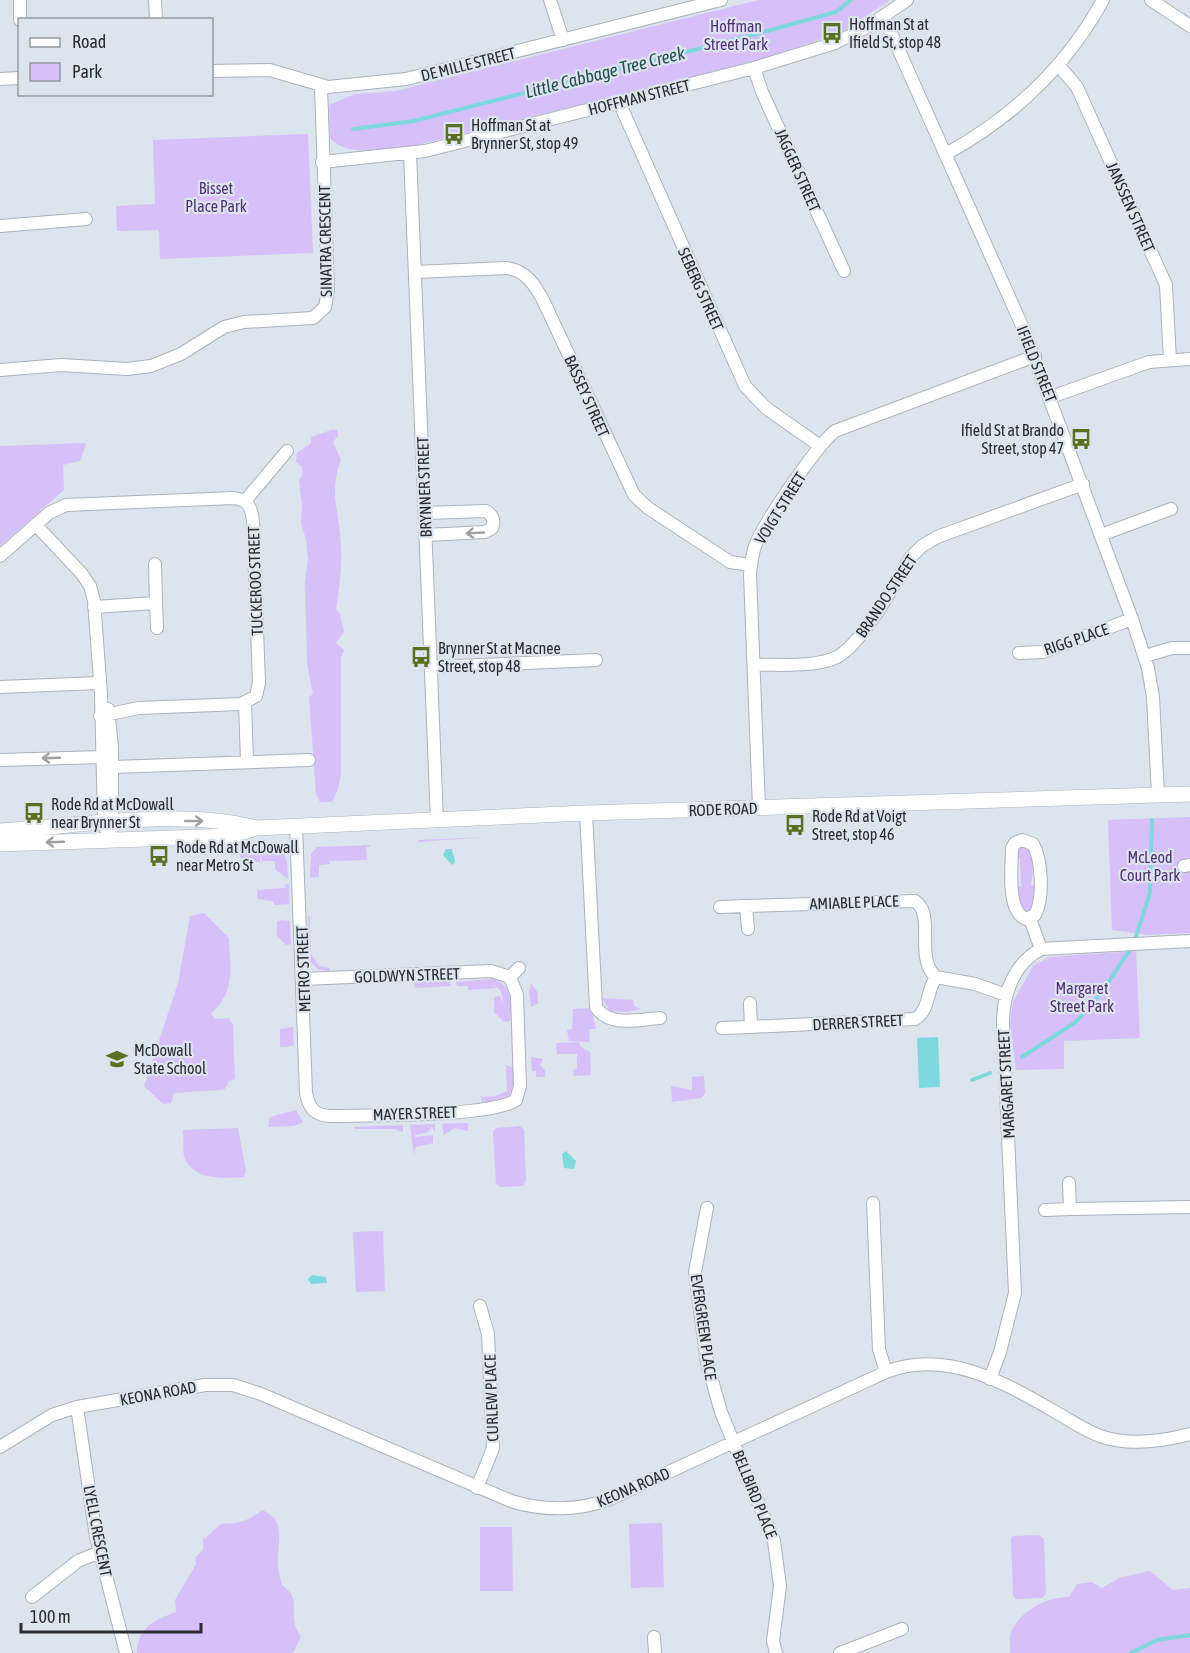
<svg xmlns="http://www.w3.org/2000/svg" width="1190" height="1653" font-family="'Asap Condensed',sans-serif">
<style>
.green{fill:#d7bffa}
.water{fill:#7ed9df}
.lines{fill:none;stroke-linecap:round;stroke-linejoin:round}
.stream{stroke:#7ed9df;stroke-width:4}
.minor-casing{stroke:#abb2bb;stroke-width:14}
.major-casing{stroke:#abb2bb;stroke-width:16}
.minor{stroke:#fff;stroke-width:12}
.major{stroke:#fff;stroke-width:15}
.oneway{stroke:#9fa0a2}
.labels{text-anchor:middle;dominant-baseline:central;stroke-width:4.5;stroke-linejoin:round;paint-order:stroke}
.poi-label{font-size:16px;fill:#292c30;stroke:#dce4ed;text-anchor:start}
.park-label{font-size:16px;fill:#523077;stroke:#dce4ed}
.street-label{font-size:16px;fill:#292c30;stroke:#dce4ed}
.water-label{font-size:18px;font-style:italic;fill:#254f51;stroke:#dce4ed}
</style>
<rect width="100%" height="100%" fill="#dce4ed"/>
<path class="green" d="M758,0h132l-50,33 -85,28 -346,86c-25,1 -62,11 -79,-9l-1,-33 26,-11 41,-3z
M308,134l5,119 -153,6 -1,-29 -42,1 -1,-25 39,-2 -2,-64z
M331,430h6l1,6 -5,6 8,18c-11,29 -4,44 -1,73 3,26 0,51 -4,76l4,5 4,18 -8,11 8,7 -3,8v116l-3,15 -6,13h-12l-4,-8 -7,-97 4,-3 -6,-31 -2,-81 3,-23 -2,-19 -5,-17 1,-18 -3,-24 3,-5v-9l-6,-5 1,-9 14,-10v-6z
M86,443l-6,18 -17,4 1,25 -64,56v-100z
M1190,817v116l-42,2 -36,-5 -4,-110z
M486,837l-68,5v-2z
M371,845l-5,3 1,12 -37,1v3l-11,1v12l-9,1 1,-24 6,-7z
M1019,846h7l9,9 -4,30 4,1 -4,27h-9l-6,-26 5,-1 -1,-28 -4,-1z
M281,849l6,12 1,18 -13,-10v-8h-13l-1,-9 -1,10h-9l-11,-5v-3h-6l-1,-3h6z
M286,884h3v20l-14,1 -3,-4 -15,-2v-9l28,-2z
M204,913l25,25c1,32 7,52 -18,76l5,5 13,-1 4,7 2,54 -6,2 -4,8 -5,1 -46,3 -3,10 -8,1 -19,-18 34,-103 12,-67z
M308,916l2,1 1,37 8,12 11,2v3l-12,-2 -7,-7z
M282,920l8,1 1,23 -5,1 -9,-9v-15z
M1136,951l4,87 -76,3v28l-48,1 -6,-49 3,-19 20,-36 16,-9z
M491,979c21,3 21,26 19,42l-6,1 -10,-10v-15l6,-1 3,8c-1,-9 -1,-17 -12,-19l6,3 -29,2v-4h-11l-1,-4z
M449,980l2,6 -36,2 -1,-6z
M531,983l7,10v11l-7,3 -2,-16z
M602,998l31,2 1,6 7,3 -13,3 -18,-1z
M591,1008l5,21h-7l1,13 -21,-1 -2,-11 5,-1 1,-20z
M293,1027l1,19 -14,1v-18z
M579,1042l1,4 10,6 1,23 -17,1 -1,-6 4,-1v-15h-20l-1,-11z
M531,1057l12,2 -3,6 5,5v7h-9v-6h-4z
M506,1065l7,3v19l-6,12 -25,4 -1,-6 14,-1 12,-5z
M704,1076l1,17 -3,5 -30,4 -1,-16 21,4v-13z
M296,1110l7,12 -9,4 -26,1 2,-10z
M468,1123v8l-14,-3 -10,7 -2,-11z
M435,1124v8l-3,-5 -4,5 -13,3v2l18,-2v8l-17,4 -2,8 -4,-30z
M403,1125v7l-8,-3h-40l-1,-2z
M520,1126l4,4 2,51 -3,5 -23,1 -4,-3 -3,-53 3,-3z
M238,1128l8,43 -2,6c-21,1 -48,4 -59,-18 -3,-7 -1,-21 -2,-29z
M383,1231l2,60 -29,1 -3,-60z
M262,1510c26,10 14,35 16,56 0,6 3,13 4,19 15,11 11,17 12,34 0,6 4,13 7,18l-8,16h-156c0,-26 18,-33 39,-41l-1,-12 21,-36 -1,-6 8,-8v-10l18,-16c17,0 28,-3 41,-14z
M662,1523l2,64 -33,1 -2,-64z
M480,1527h32l1,64h-33z
M1039,1535l5,4 2,55 -4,4 -26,1 -3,-3 -2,-58 2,-2z
M1150,1571l23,19 17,-2v65h-180c0,-7 -1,-18 2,-24 12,-20 35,-32 57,-32l8,-13 14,-2 11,6 17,-10z"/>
<path class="water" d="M446,849h6l3,13 -3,3 -9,-10z
M938,1037l2,50 -21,1 -2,-50z
M566,1151l10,10 -2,8 -10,-1 -2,-14z
M312,1275l14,2 1,6 -16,1 -3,-5z"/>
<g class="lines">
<path class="stream" d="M353,129l61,-8 335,-85 87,-24 15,-12
M1136,936l14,-43 2,-73
M1022,1057l54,-35 28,-33 25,-38
M972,1080l18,-7
M1131,1653l26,-13 33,-5"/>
<defs>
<path id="minor" d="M20,0v20
M155,0l1,20
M550,0l13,40
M1151,0l39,26
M884,17l139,311 109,291 16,49 5,29 5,98
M1059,66l18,21 89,198 4,75
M754,68l8,24 82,179
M212,71l58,-1 58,17 78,-8 315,-79
M0,79l20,-1
M619,102l126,284 21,22 54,38
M410,153l27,668
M946,154c67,-37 120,-86 157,-154
M322,162l103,-11 329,-83 81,-25 32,-16 40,-27
M0,226l86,-7
M415,272l91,-4c20,2 29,17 38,34l90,193 14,13 82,54 21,3
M0,370l61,-5 66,4 24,-3 30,-12 43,-27 20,-5 69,-4 12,-11 3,-17 -7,-204
M1051,397l98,-35 41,-3
M245,501l42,-50
M425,513l61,-2c7,4 9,10 6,17l-7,4 -59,3
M36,525l46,49 8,12 4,15 7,93 3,128 5,18
M1101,535l70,-26
M0,556l49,-43 17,-8 167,-7c15,1 19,10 20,24l6,161 -3,13 -15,8 -102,4 -39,8
M155,564l1,39
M94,607l62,-4 1,25
M1019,653l24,-1 89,-33
M1145,656l27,-8h18
M754,665c25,-1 60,3 83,-8 25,-13 58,-74 74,-100l11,-11 15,-9 146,-53
M431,667l165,-7
M0,687l99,-4
M245,703l2,58
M108,709l4,38v82
M0,760l102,-3
M113,767l196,-7
M759,808l-9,-234c1,-9 2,-19 5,-28 8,-22 62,-101 80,-115l200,-75
M586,813l10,194c13,21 44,12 64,11
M296,826l10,267c3,15 8,22 24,23 36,-1 161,1 186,-16l4,-14 -3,-91 -7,-18 9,-9
M1022,840l11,4c9,16 11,54 2,71l-9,4c-20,-8 -14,-52 -14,-71l3,-5z
M1184,866l6,-1
M746,906l169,-5c21,14 -1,57 21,76
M720,907l26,-1 2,23
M1030,919l11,30
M303,979l188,-8 19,6
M751,1027l164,-8c15,-9 11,-27 21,-42l39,7 31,11
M722,1028l29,-1 -1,-24
M873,1203l6,146 7,23
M707,1208l-12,64 12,90 14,50 53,129 6,45 -7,55 3,12
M1070,1209l120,-2
M1045,1210l25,-1 -1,-26
M990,1379l10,-27 15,-59 -12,-270c0,-29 11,-60 38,-74l149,-8
M77,1407l19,130 30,116
M0,1447l52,-32 25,-8 128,-22h28l28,9 250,107c31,10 68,10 99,-2l276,-127c61,-24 121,12 173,42 14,8 28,18 44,23 28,9 60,4 87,-3
M477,1488l16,-40 -5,-114 -8,-28
M32,1597l46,-36 22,-9
M654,1637l1,16
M840,1653l62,-24"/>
<path id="major" d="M0,831c79,-5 179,-23 256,-3
M0,844l231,-8 25,-8 330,-15 604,-19"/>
</defs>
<use href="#minor" class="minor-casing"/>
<use href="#major" class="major-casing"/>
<use href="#minor" class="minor"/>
<use href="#major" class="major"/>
</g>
<defs><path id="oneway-shaft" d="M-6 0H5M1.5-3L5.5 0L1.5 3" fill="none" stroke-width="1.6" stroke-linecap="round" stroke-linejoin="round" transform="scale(1.5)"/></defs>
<g class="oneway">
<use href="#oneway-shaft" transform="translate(475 533) rotate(177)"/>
<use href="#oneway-shaft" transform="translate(51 758) rotate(178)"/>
<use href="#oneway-shaft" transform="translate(194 821)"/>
<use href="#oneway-shaft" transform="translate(55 842) rotate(178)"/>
</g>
<defs>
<symbol id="bus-bare" viewBox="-9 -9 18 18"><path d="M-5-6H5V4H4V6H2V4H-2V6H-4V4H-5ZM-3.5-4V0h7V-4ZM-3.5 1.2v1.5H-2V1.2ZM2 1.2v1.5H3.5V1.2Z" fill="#5b7020" stroke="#dce4ed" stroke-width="2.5" paint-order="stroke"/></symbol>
<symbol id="school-bare" viewBox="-9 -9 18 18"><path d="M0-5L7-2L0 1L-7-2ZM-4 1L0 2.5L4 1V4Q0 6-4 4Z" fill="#5b7020" stroke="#dce4ed" stroke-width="2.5" paint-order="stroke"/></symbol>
</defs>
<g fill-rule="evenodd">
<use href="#bus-bare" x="817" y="18" width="30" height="30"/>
<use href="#bus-bare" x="439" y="119" width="30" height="30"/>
<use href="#bus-bare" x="1066" y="424" width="30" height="30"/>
<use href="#bus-bare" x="406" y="642" width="30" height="30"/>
<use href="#bus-bare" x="19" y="798" width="30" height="30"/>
<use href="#bus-bare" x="780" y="810" width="30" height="30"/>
<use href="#bus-bare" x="144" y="841" width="30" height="30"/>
<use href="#school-bare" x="102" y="1044" width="30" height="30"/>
</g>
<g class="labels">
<g class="poi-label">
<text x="849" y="24">Hoffman St at<tspan x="849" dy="18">Ifield St, stop 48</tspan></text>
<text x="471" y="125">Hoffman St at<tspan x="471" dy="18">Brynner St, stop 49</tspan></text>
<text x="1064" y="430" text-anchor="end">Ifield St at Brando<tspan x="1064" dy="18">Street, stop 47</tspan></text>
<text x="438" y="648">Brynner St at Macnee<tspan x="438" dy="18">Street, stop 48</tspan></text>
<text x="51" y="804">Rode Rd at McDowall<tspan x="51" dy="18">near Brynner St</tspan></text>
<text x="812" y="816">Rode Rd at Voigt<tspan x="812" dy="18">Street, stop 46</tspan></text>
<text x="176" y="847">Rode Rd at McDowall<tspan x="176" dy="18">near Metro St</tspan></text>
<text x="134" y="1050">McDowall<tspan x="134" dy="18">State School</tspan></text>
</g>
<g class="park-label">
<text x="736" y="26">Hoffman<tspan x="736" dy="18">Street Park</tspan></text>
<text x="216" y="188">Bisset<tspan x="216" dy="18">Place Park</tspan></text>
<text x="1150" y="857">McLeod<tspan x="1150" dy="18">Court Park</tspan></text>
<text x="1082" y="988">Margaret<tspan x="1082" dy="18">Street Park</tspan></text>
</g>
<g class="street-label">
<text transform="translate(468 64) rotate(-14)">DE MILLE STREET</text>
<text transform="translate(639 97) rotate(-14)">HOFFMAN STREET</text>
<text transform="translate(798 170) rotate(66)">JAGGER STREET</text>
<text transform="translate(1131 207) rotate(66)">JANSSEN STREET</text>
<text transform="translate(325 241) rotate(-91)">SINATRA CRESCENT</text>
<text transform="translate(701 289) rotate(66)">SEBERG STREET</text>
<text transform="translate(1037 364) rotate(68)">IFIELD STREET</text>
<text transform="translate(587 396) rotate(66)">BASSEY STREET</text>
<text transform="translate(424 487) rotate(-92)">BRYNNER STREET</text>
<text transform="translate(780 508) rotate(-58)">VOIGT STREET</text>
<text transform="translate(255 581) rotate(-92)">TUCKEROO STREET</text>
<text transform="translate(886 596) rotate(-56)">BRANDO STREET</text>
<text transform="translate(1076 639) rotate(-19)">RIGG PLACE</text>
<text transform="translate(723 809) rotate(-2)">RODE ROAD</text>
<text transform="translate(854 902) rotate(-2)">AMIABLE PLACE</text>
<text transform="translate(303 969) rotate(-92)">METRO STREET</text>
<text transform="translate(407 975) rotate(-2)">GOLDWYN STREET</text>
<text transform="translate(858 1022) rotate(-3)">DERRER STREET</text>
<text transform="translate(1006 1084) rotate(-93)">MARGARET STREET</text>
<text transform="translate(415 1113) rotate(-2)">MAYER STREET</text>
<text transform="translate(704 1327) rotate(82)">EVERGREEN PLACE</text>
<text transform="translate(158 1393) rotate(-10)">KEONA ROAD</text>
<text transform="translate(491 1398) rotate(-92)">CURLEW PLACE</text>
<text transform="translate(633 1487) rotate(-23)">KEONA ROAD</text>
<text transform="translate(755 1494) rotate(68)">BELLBIRD PLACE</text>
<text transform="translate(98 1531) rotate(79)">LYELL CRESCENT</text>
</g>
<g class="water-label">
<text transform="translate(605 72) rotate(-14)">Little Cabbage Tree Creek</text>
</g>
</g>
<rect x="18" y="18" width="195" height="78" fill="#dce4ed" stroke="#949aa1" stroke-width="1.5"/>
<rect x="30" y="38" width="30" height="9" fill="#ffffff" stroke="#949aa1" stroke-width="1.5"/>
<text x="72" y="48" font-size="18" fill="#292c30">Road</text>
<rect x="30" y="63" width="30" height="18" fill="#d7bffa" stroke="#949aa1" stroke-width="1.5"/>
<text x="72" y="78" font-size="18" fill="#292c30">Park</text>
<path d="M21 1623v9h180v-9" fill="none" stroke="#292c30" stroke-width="3"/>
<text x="30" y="1623" font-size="18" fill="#292c30" stroke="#dce4ed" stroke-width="4.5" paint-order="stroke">100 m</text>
</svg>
